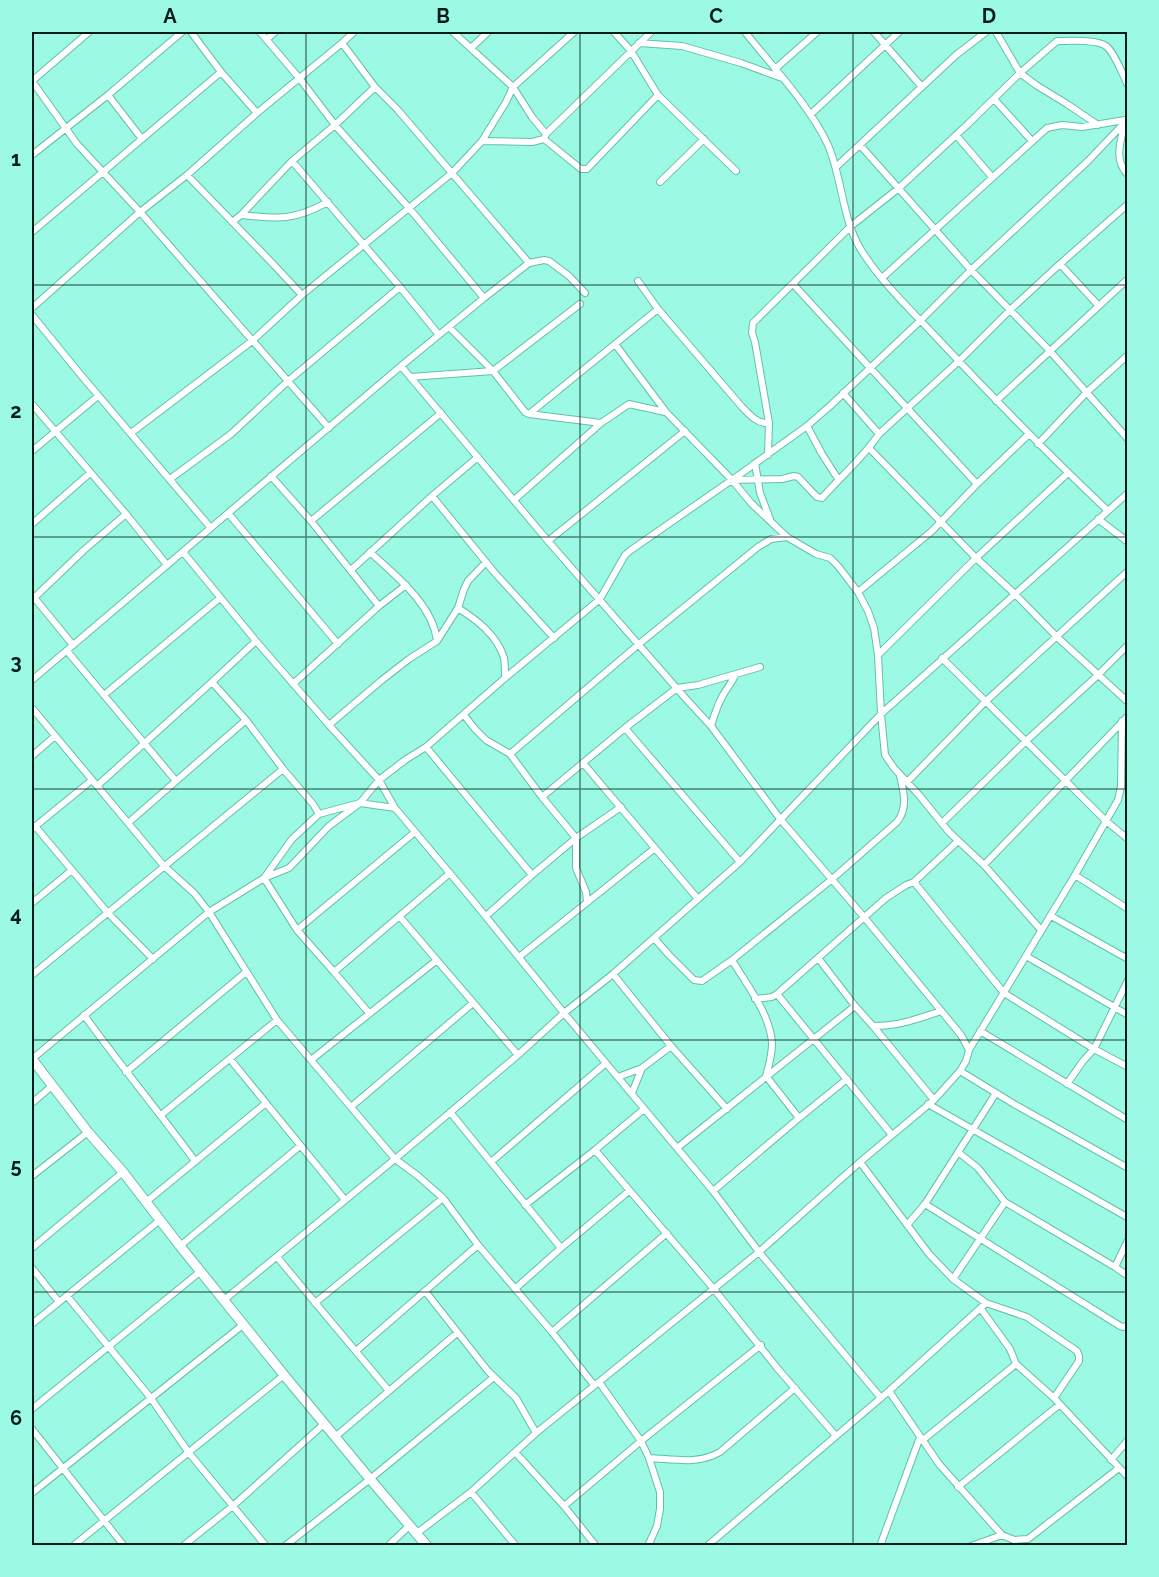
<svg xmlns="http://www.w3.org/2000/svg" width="1159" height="1577" font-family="Raleway,sans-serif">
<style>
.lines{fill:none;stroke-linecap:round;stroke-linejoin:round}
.street-casing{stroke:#62bfab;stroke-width:8}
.secondary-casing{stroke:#62bfab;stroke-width:11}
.street{stroke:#fff;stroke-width:6}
.secondary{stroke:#fff;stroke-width:9}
.grid{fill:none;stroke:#001d17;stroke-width:1.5;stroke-opacity:0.55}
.neatline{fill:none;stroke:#001d17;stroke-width:2}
.grid-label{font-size:20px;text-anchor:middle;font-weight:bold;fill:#001d17}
</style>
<rect width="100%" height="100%" fill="#9cfae4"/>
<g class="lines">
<defs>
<path id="street" d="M191,32l30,40 36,41
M260,32l40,47 35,46 74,83 75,90
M453,32l60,55 19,30 14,17
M614,32l17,19 27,44 78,76
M745,32c27,34 65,74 83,113 15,35 14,77 35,108 21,32 49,58 75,86 55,59 111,116 170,172
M874,32l48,55
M996,32l24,41 16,12 31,19 31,21
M267,39l8,-7
M342,43l33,44 22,22 132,154
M639,43l43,3 59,17 41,15
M471,48l17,-16
M775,69l42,-37
M32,81l45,63 63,68 189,216
M32,81l57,-49
M108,95l34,44
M994,99l38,42
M811,114l88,-82
M1125,121c-4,19 -12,39 3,54
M956,135l36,42
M544,139l37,30h6l71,-74
M482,141l50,1 12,-3 2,-5 105,-102
M860,145l111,125 78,80 79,89
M32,155l76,-60 74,-63
M292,161l108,126 39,48
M836,167l120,-112 30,-23
M187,175l88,91 27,29
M660,182l44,-43
M241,215c38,4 52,6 87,-13
M232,222l9,-7 51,-54 43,-36 40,-38
M32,232l189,-160
M1060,264l38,41
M882,278l165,-150 15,-3 20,2 43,-7
M638,281l20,28 84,98c8,8 15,17 27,16
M793,284l184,200
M32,308l108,-96 47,-37 70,-62 85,-70 12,-11
M32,315l48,59 130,153
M449,327l44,44 32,41 4,2 72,9
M615,344l51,68 66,68 19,23 36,34 29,17 14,4 8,8 20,26 10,19 6,17 4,27 3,59 4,41 9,13 25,27 30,37 35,33 57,65
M401,366l147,175 139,159 24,26 70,94 83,97 97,118 8,15 -3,11 -6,10 -26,29 -74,62 -101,90 -223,181 -65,59 -54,41
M410,377l83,-6 87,-67
M843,393l36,41
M996,401l132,-122
M32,404l94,110 41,51
M529,414l129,-105
M807,426l15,28 16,25
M131,433l121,-92 50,-46 150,-122 30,-32 24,-39 7,-15 61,-55
M1038,444l49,-52 41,-37
M870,449l106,109 39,36 42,43 71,65
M32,451l66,-55
M768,455l1,-32 -14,-81 -3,-9 1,-10 98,-97 48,-38 69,-64 52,-51 37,-32c12,0 40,-2 49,5 9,7 16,28 22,39
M755,463l5,30 10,26
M271,476l40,45 68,85
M170,479l61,-45 57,-53 112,-94
M732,480l50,-1 12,-3 4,1 19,20 5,1c19,-22 41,-40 57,-64l80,-73 51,-51 50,-46 68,-60
M432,496l62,76 60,66
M514,500l87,-77 28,-19 36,8
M228,513l110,131
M1098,519l30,23
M311,521l130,-108
M32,524l58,-51
M548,541l137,-110
M183,552l73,89 73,84 50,55 16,28 79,94 90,111 149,178 46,61 122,146
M370,552c26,24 62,52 67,88
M351,570l81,-74 46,-39
M858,592l74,-61 45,-47 52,-50
M32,595l41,50
M34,598l50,-48 42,-36
M458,608c19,12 39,27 46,50 1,6 1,14 1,20
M67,651l109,130
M878,655l98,-97 92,-85
M942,658l164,163 22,18
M32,680l369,-314 83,-68 45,-35 15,-3 5,1 20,15 16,17
M212,682l34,38 37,49 30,35 6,10
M293,684l86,-78 27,-21
M104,695l116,-97
M32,708l132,158 30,27 15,19 68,108 118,139 23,17 25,22 35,47 74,87 42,53
M464,715l11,14 11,11 24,14 32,43 34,41v30l10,24 1,10
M329,725l53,-45 27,-21 28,-18 21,-33 6,-19 4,-8 18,-19
M711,726c3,-10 6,-20 11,-29 4,-8 10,-14 13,-22
M625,728l115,134
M426,747l106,128
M510,754l129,-110 119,-97 13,-8 16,-2
M32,756l23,-20
M583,763l115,136
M907,782l78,-80 143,-131
M97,786l115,-104 44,-41
M542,797l83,-69 52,-40 21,-3 62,-18
M128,823l118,-103
M942,823l84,-82 71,-65 31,-31
M35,826l72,86 46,47
M32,829l60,-49
M984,865l144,-149
M1075,875l53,34
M914,882l90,111 90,56 34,18
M32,903l40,-33
M486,916l46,-41 44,-37 45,-31
M1051,916l77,43
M400,917l118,138
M297,930l118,-98
M654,938l15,17 25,25 8,1 30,-21 99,-80 66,-58c11,-13 7,-30 3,-46
M1026,956l102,59
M519,957l136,-109
M818,958l37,48 18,20 61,74
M732,960c14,24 39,55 40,84 0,11 -3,21 -6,32l33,42
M334,972l-37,-42 -33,-52 28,-39 27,-25 41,-11 35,5
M613,974l58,72 56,63
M32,975l251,-206
M777,994l115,141
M755,999l17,-2 5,-3 109,-96 20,-13 8,-3 44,-41
M369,1013l-35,-41 116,-99
M84,1015c36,50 75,97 111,146
M873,1026c25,0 45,-7 68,-15
M980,1031l148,89
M969,1050l106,-175 43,-75 3,-13 1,-66
M32,1059l177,-147 55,-34 25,-10 40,-42 31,-23 19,-23 26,-20 21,-13 79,-69 95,-79 25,-44 6,-5 108,-75 68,-49 23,-20 91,-86 50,-50 117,-109 40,-42
M230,1059l115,141
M311,1060l126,-100
M960,1071l54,33 114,64
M126,1072l120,-100
M618,1077l24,-9 29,-22
M1067,1084l16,-23 11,-12 34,-69
M632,1093l10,-25
M32,1103l20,-17
M928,1104l199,113
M351,1107l122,-104
M450,1112l111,136
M161,1115l116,-95
M677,1148l178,-142
M595,1150l118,138 65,81 58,67
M958,1152l20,16 27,34
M491,1162l115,-99
M860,1162l69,92 24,25 33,24 41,14 50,34 2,5v5l-25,37
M32,1176l56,-44
M713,1191l86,-73 48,-39
M146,1202l120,-99
M925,1204l195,122 3,1 5,-2
M525,1205l70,-55 49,-41
M908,1224l17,-20 71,-111
M1128,1240l-13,27 13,9
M180,1246l120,-100
M32,1248l91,-76
M277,1257l112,134
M32,1268l27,34
M953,1279l52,-77 110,65
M516,1288l45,-40 68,-57
M425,1291l63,80 28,27 20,35
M67,1296l83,101 39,56 77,93
M224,1300l171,-141 123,-104 46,-42 49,-39 127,-112 141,-148 247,-221
M315,1303l128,-105
M981,1309l29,40 6,15 38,34 74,79
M32,1324l128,-104
M552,1332l115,-99
M356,1351l122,-106
M599,1382l42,59 8,17 11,34v17l-3,17 -9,20
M889,1391l50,73 63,71 12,5 14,-1 91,-71
M32,1409l169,-138
M32,1429l92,117
M335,1437l122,-104
M923,1440l93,-76
M515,1452l49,54 32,40
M649,1458c25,1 48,7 71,-6l75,-64
M1111,1460l17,-20
M958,1487l101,-82
M471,1492l45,54
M32,1493l212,-169
M564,1506l77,-65 120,-96
M73,1546l211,-171
M183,1546l51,-41 91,-82
M285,1546l85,-67 124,-102
M388,1546l21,-20
M707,1546l182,-155 97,-88
M880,1546l40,-109
M971,1546l31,-11"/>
<path id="secondary" d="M32,1059l56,73 35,40 57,74 104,129 86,104 57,67"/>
</defs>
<use href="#street" class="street-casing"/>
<use href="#secondary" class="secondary-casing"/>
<use href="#street" class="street"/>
<use href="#secondary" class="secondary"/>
</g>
<path class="grid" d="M306,32v1514M580,32v1514M853,32v1514M32,285h1096M32,537h1096M32,789h1096M32,1040h1096M32,1292h1096"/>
<rect width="1159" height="1577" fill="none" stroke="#9cfae4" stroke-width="66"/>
<rect x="33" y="33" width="1093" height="1511" class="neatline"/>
<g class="grid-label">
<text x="170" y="23">A</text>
<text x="443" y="23">B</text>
<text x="716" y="23">C</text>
<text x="989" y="23">D</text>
<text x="16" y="166">1</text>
<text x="16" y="418">2</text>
<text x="16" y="669">3</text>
<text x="16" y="921">4</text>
<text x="16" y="1173">5</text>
<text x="16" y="1425">6</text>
</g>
</svg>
